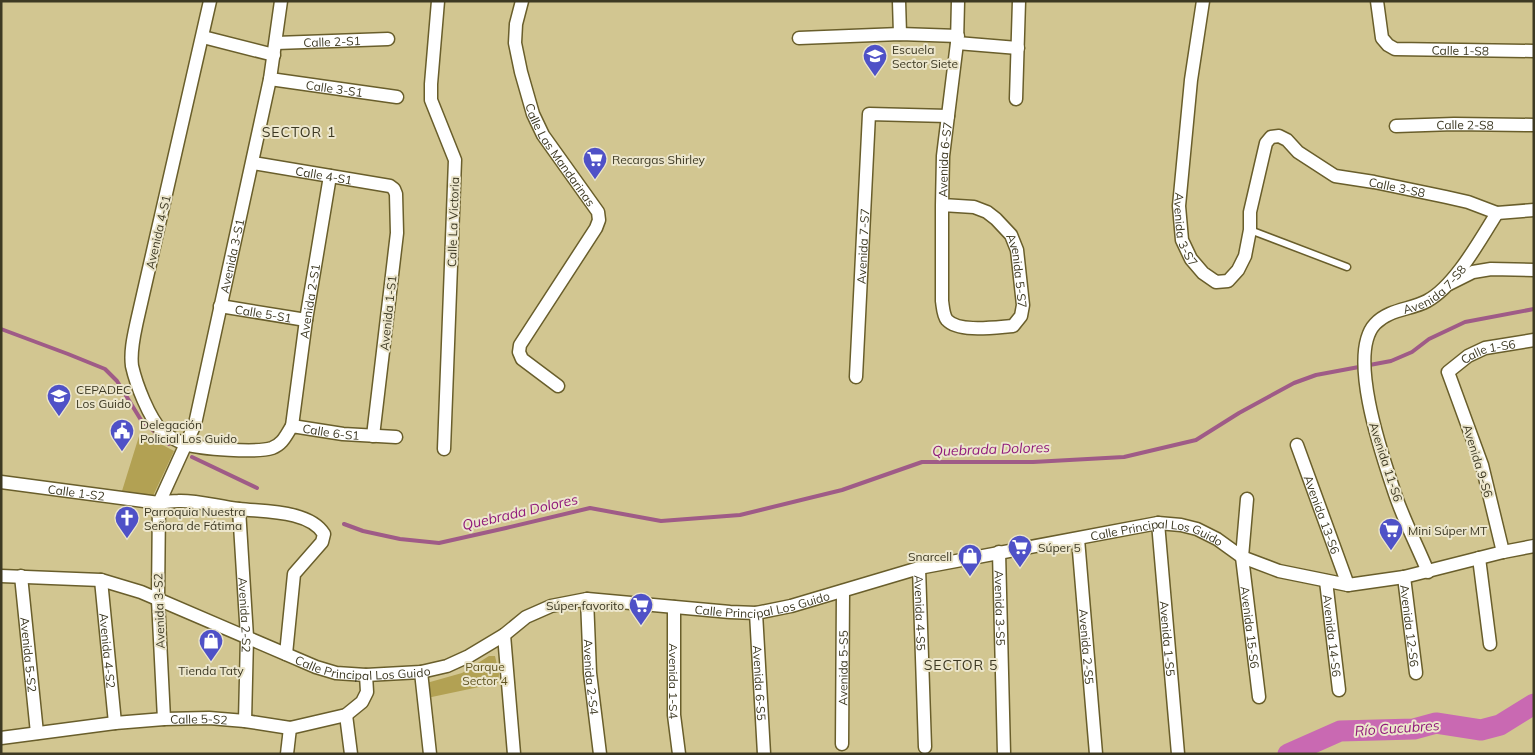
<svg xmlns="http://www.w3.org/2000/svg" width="1535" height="755" font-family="Mulish,sans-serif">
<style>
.green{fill:#b2a153}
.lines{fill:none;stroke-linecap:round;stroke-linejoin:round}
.stream{stroke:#9f5b87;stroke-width:4}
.river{stroke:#c969b2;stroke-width:21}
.lane-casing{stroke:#695e2b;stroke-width:9}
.street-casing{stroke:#695e2b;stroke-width:15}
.lane{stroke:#fff;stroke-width:6}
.street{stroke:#fff;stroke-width:12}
.labels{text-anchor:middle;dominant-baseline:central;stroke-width:4;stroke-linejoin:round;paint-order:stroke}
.street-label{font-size:12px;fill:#3d3923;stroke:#ece6cc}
.poi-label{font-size:12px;fill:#3d3923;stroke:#ece6cc;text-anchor:start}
.park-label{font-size:12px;fill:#605420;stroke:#ece6cc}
.neighbourhood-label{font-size:14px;letter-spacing:1px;fill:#3d3923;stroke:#ece6cc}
.water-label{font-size:14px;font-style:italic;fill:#90197a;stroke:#ece6cc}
</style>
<rect width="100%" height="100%" fill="#d2c691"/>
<path class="green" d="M140,433l34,18 -21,45 -31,-5z
M489,656h6l4,18 -1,9 -71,15 -4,-14 39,-11z"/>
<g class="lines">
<path class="stream" d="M1,329l67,25 37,15 12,12 24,39 28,24
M192,457l65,31
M344,524l19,7 37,8 39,4 67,-15 84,-20 71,13 79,-6 102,-25 80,-28h111l91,-5 72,-17 43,-27 55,-30 22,-8 75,-14 21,-9 17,-13 36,-17 69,-13"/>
<path class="river" d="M1288,754l52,-23 74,-2 22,-6 45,7 19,-5 34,-21"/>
<defs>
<path id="lane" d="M1250,230l97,37"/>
<g id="street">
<path id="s1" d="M210,1l-73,320c-3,14 -7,30 -5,45 4,18 17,52 30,65 5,5 16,10 23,13 16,5 72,9 87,4 11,-4 14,-13 20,-22l51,8 53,3"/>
<path d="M438,1l-7,83v16l24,60 -11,289"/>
<path id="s2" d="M522,1l-6,23 -1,19 6,29 12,42 10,21 55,77 1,8 -3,8 -76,117 -1,7 3,7 36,27"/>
<path d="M899,1l1,33"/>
<path id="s3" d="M1203,1l-12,79 -12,126 3,34 9,19 12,14 13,9 12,-1 10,-11 7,-14 5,-26v-18l16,-69 5,-6 8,-1 8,4 11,12 37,24 39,6 72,15 22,5 29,11 37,-3"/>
<path id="s4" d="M1377,1l5,37 6,7 7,4 139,2"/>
<path d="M203,37l71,18"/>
<path d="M799,38l101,-4 58,2"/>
<path id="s5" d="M276,43l112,-4"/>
<path d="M957,43l61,5"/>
<path id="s6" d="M270,79l127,18"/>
<path d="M1016,99l3,-98"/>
<path id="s7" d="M1396,126l58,-2 80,1"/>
<path id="s8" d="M253,163l137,23 4,3 2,5 1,39 -24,203"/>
<path id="s9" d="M942,205l32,2 13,5 9,7 15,16 6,15 6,55 -2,11 -8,10c-16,1 -54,7 -66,-6 -4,-5 -4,-13 -5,-19v-96l1,-49 14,-113 1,-42"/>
<path d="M1449,284l24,-12 18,-3 43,1"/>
<path id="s10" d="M220,306l86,14"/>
<path id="s11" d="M856,377l13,-263 79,2"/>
<path id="s12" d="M292,426l14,-106 24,-144"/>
<path id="s13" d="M1297,445l51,140"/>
<path id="s14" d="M1,482l158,21c6,-1 13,-2 19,-2 19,-1 41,6 61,8 25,3 70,1 85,25l-2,8 -28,32 -8,80"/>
<path id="s15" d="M1247,499l-5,58 17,140"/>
<path id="s16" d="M239,509l8,128 -2,84"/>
<path id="s17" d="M1158,523l20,231"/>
<path id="s18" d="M1078,539l18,215"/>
<path id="s19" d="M999,552l5,202"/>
<path id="s20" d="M1503,552l-21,-87 -34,-93 20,-16 17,-8 49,-8"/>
<path d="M1479,558l11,86"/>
<path id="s21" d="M919,568l6,179"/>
<path id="s22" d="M1428,572c-11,-27 -25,-53 -34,-81 -12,-36 -47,-137 -19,-167 14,-15 35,-14 52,-23 28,-15 53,-61 70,-88"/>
<path id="s23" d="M1,576l100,4 40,12 175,75 20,6 30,2 55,-3 26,-6 22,-10 35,-21 22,-18 25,-11 36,-7 143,13 26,1 35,-7 128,-38 239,-45 23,2 16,4 20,10 25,18 37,14 69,14 56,-8 99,-25 31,-6"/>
<path id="s24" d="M21,576l16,157"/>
<path id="s25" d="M1404,577l12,96"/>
<path id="s26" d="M101,580l14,143"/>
<path id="s27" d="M1326,581l13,109"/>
<path id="s28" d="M587,599l3,74 10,81"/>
<path id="s29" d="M674,607v108l5,39"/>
<path id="s30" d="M756,613l8,141"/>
<path d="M504,635l10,119"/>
<path d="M421,672l9,82"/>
<path d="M346,715l5,39"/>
<path id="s31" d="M164,719l-6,-119 1,-97 36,-79 75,-345 11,-78"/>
<path id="s32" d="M1,738l114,-15 49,-4 45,-1 36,3 45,7 56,-13 16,-13 5,-10 -1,-17"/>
<path id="s33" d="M842,744l1,-153"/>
<path d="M287,754l3,-26"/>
</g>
</defs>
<use href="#lane" class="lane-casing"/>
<use href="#street" class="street-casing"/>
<use href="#lane" class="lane"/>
<use href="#street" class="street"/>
</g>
<defs>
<symbol id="school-pin" viewBox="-11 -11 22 30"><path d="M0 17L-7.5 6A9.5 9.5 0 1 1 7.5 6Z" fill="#4f51c7" stroke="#ece6cc"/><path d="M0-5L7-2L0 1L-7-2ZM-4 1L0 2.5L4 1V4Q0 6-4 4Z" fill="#fff"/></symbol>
<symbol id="supermarket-pin" viewBox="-11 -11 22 30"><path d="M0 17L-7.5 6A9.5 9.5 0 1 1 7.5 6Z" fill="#4f51c7" stroke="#ece6cc"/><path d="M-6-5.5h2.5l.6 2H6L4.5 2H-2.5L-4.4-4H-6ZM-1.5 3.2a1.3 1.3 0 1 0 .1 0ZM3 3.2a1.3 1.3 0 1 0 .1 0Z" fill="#fff"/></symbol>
<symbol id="civic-pin" viewBox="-11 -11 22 30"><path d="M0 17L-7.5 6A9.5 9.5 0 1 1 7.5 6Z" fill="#4f51c7" stroke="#ece6cc"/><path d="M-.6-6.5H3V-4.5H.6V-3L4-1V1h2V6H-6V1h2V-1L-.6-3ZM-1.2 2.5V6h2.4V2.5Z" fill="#fff"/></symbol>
<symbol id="church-pin" viewBox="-11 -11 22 30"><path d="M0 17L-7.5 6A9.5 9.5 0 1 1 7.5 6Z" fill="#4f51c7" stroke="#ece6cc"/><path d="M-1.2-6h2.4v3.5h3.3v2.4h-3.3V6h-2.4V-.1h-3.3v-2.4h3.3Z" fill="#fff"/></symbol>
<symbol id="shop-pin" viewBox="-11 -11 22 30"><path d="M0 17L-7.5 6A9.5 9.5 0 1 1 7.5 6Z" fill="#4f51c7" stroke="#ece6cc"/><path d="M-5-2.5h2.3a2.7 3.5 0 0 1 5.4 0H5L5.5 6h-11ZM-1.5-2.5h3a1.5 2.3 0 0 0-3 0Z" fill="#fff"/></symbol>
</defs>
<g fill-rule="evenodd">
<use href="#school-pin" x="861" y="42" width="28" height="38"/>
<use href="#supermarket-pin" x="581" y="145" width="28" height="38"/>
<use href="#school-pin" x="45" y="382" width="28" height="38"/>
<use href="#civic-pin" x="108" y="417" width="28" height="38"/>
<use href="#church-pin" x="113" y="504" width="28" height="38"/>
<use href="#supermarket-pin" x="1377" y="516" width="28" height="38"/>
<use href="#supermarket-pin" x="1006" y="533" width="28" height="38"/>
<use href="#shop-pin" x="956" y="542" width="28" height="38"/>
<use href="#supermarket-pin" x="627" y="591" width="28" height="38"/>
<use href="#shop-pin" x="197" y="627" width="28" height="38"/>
</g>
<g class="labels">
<g class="street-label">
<text stroke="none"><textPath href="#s5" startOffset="56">Calle 2-S1</textPath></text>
<text stroke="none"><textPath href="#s4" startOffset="120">Calle 1-S8</textPath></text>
<text stroke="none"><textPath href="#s6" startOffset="65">Calle 3-S1</textPath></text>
<text stroke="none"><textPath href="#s7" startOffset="69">Calle 2-S8</textPath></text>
<text stroke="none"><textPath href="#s2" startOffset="165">Calle Las Mandarinas</textPath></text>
<text stroke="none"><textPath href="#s9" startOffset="404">Avenida 6-S7</textPath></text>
<text stroke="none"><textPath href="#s8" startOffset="72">Calle 4-S1</textPath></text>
<text stroke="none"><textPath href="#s3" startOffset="602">Calle 3-S8</textPath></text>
<text transform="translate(453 222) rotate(-88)">Calle La Victoria</text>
<text stroke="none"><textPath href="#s3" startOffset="231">Avenida 3-S7</textPath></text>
<text transform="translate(158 232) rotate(-77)">Avenida 4-S1</text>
<text stroke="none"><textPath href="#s11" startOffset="131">Avenida 7-S7</textPath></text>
<text stroke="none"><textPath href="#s31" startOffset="475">Avenida 3-S1</textPath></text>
<text stroke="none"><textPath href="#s9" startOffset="116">Avenida 5-S7</textPath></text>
<text stroke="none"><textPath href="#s22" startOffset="331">Avenida 7-S8</textPath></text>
<text stroke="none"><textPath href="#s12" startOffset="126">Avenida 2-S1</textPath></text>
<text stroke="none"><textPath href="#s10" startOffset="44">Calle 5-S1</textPath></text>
<text transform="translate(388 313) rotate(-84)">Avenida 1-S1</text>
<text stroke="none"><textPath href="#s20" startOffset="235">Calle 1-S6</textPath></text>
<text stroke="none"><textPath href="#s1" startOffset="630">Calle 6-S1</textPath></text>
<text transform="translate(1478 461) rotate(73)">Avenida 9-S6</text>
<text transform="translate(1386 462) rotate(72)">Avenida 11-S6</text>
<text stroke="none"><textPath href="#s14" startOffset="76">Calle 1-S2</textPath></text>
<text stroke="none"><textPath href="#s13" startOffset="74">Avenida 13-S6</textPath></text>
<text stroke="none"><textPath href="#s23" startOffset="1204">Calle Principal Los Guido</textPath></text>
<text stroke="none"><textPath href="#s23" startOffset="799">Calle Principal Los Guido</textPath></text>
<text stroke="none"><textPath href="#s19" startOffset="56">Avenida 3-S5</textPath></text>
<text transform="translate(159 611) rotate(-92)">Avenida 3-S2</text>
<text stroke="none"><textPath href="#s21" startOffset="45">Avenida 4-S5</textPath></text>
<text stroke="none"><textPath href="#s16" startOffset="106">Avenida 2-S2</textPath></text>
<text stroke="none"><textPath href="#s25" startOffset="49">Avenida 12-S6</textPath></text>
<text stroke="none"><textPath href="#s15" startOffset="129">Avenida 15-S6</textPath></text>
<text stroke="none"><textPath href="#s27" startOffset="55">Avenida 14-S6</textPath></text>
<text stroke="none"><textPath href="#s17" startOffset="116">Avenida 1-S5</textPath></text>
<text stroke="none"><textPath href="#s18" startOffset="108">Avenida 2-S5</textPath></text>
<text stroke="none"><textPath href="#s26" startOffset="71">Avenida 4-S2</textPath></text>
<text stroke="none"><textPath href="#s24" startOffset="79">Avenida 5-S2</textPath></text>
<text stroke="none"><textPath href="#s23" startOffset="379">Calle Principal Los Guido</textPath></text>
<text stroke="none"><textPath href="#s33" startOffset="76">Avenida 5-S5</textPath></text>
<text stroke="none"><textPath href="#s28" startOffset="78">Avenida 2-S4</textPath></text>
<text stroke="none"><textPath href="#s29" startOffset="74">Avenida 1-S4</textPath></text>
<text stroke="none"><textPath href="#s30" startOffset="70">Avenida 6-S5</textPath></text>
<text stroke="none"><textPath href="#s32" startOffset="199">Calle 5-S2</textPath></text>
</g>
<g class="poi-label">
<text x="892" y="49">Escuela<tspan x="892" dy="14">Sector Siete</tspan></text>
<text x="612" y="159">Recargas Shirley</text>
<text x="76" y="389">CEPADEC<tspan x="76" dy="14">Los Guido</tspan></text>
<text x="140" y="424">Delegación<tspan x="140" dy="14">Policial Los Guido</tspan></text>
<text x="144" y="511">Parroquia Nuestra<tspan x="144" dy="14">Señora de Fátima</tspan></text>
<text x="1408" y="530">Mini Súper MT</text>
<text x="1038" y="547">Súper 5</text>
<text x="952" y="556" text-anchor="end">Snarcell</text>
<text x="624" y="605" text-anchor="end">Súper favorito</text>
<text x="211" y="670" text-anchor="middle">Tienda Taty</text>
</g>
<g class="park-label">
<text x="485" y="666">Parque<tspan x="485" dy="14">Sector 4</tspan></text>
</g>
<g class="neighbourhood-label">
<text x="299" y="132">SECTOR 1</text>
<text x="961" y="665">SECTOR 5</text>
</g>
<g class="water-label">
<text transform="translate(991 449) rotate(-2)">Quebrada Dolores</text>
<text transform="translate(520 512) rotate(-13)">Quebrada Dolores</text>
<text transform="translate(1397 728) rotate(-4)">Río Cucubres</text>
</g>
</g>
<rect width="1535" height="755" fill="none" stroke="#3d3923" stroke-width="5"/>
</svg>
